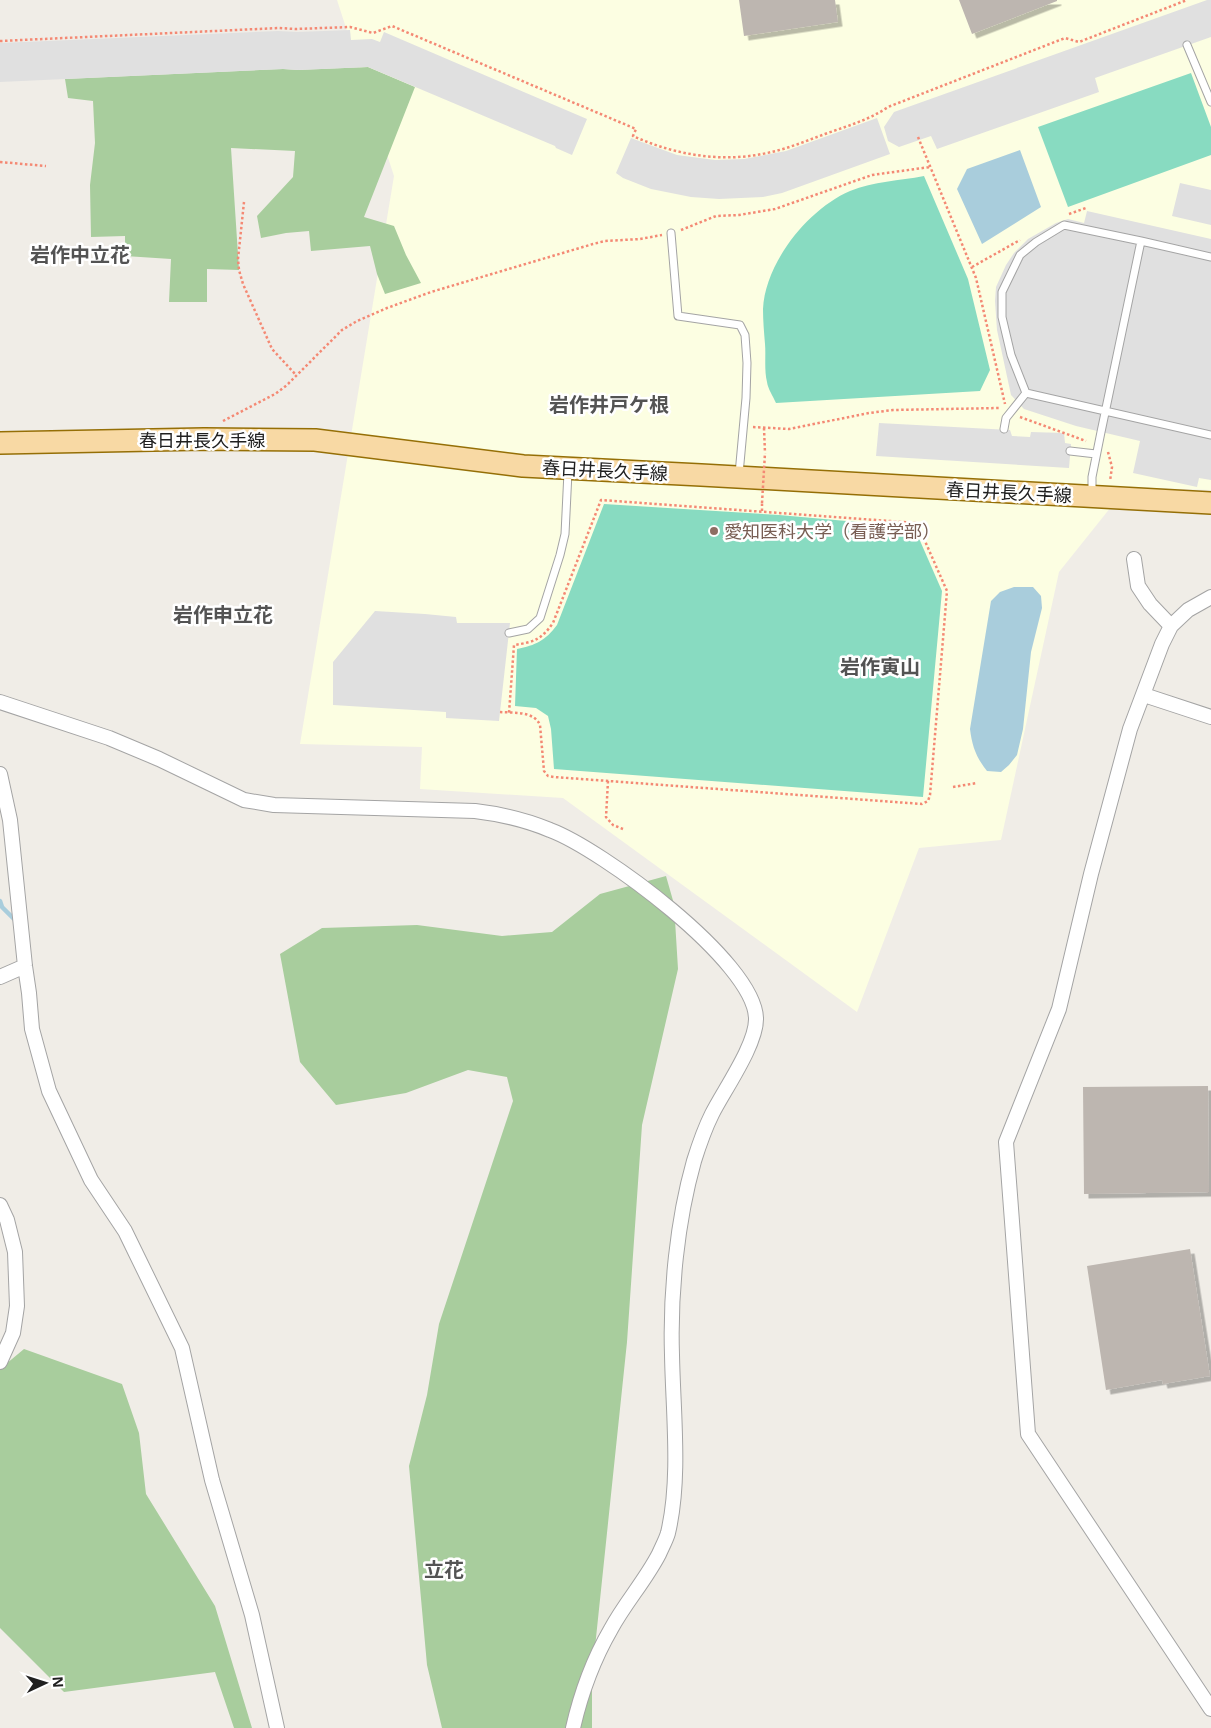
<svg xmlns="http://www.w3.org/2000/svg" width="1211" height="1728" font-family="'Open Sans','Noto Sans JP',sans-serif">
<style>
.education{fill:#fcfee2}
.forest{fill:#a8cd9d}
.pitch{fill:#88dbc1}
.parking{fill:#e0e0e0}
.water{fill:#a9cddc}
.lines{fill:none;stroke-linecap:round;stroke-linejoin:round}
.stream{stroke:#a9cddc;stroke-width:4.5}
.building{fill:#bdb6b0;filter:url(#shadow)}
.service-casing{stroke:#a4a4a4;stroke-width:9}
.minor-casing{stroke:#a4a4a4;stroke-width:16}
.primary-casing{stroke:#956f06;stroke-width:24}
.path{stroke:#f48974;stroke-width:2.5;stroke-dasharray:2.5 2.5;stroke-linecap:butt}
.service{stroke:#fff;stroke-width:7}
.minor{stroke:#fff;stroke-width:14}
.primary{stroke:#f8d9a4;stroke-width:21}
.path-bridge{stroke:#f48974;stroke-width:2.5;stroke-dasharray:2.5 2.5;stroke-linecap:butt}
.education-dot{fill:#8d6e63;stroke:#fff;stroke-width:2}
.labels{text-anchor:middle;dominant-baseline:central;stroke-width:5;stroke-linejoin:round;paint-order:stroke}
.street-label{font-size:18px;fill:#202020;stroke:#fff}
.education-label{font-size:18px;fill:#785e54;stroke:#fff;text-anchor:start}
.quarter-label{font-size:20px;font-weight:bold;fill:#535353;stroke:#fff}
</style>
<defs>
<filter id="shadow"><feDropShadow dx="4.5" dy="4.5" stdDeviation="0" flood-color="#0004"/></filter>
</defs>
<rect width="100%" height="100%" fill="#f0ede7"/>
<path class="education" d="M337,0h874v490l-84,-3 -68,85 -58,268 -82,8 -62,164 -294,-214 -143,-9 2,-42 -122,-3 94,-568z"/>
<path class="forest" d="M368,67l47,20 -51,130 30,9 12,29 15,28 -36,11 -8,-20 -7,-28 -59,5 -2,-20 -23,2 -25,5 -4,-22 36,-39 2,-26 -64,-3 8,122 -32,-1v33h-38l2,-43 -46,-3v-20l-34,1 -1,-52 5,-42 -2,-42 -25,-3 -3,-19 218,-10 15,1z
M666,876l8,28 4,65 -36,156 -15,217 -35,334v52h-150l-15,-63 -18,-199 18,-71 12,-71 74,-223 -6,-24 -39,-7 -62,23 -70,12 -36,-43 -20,-108 42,-26 95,-3 85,11 50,-4 48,-38z
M24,1349l98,35 17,49 7,61 69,112 37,122h-18l-19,-56 -151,20 -64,-64v-259z"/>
<path class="pitch" d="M1191,73l20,54v28l-143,52 -30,-80z
M924,176l44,103 22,91 -10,21 -204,12c-3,-7 -8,-14 -9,-21 -3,-12 -1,-26 -2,-38 -1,-12 -2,-23 -2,-35 2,-46 45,-100 87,-118 24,-10 49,-10 74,-15z
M604,504l175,11 135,12 28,64 -19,206 -369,-28 -3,-40 -3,-13 -12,-8 -21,-2 2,-57c19,-4 28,-8 40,-24z"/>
<path class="parking" d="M1207,0h4v37l-116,41 4,14 -162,57 -6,-13 -32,11 -11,-6 -4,-14 10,-15z
M350,30l1,10 21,-1 8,3 4,-10 203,87 -15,36 -16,-7 -1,-2 -187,-79 -70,3 -15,-1 -283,13v-39l278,-12 19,1z
M877,118l13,36 -108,39 -19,4 -44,2 -28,-2 -40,-8 -28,-11 -7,-5 15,-35 46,17 38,5 29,-1 42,-8z
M1180,183l31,7v35l-39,-9z
M1087,211l124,28v241l-12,-2 -2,9 -64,-14 7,-32 -64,-15 -52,-17 -13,-14 -14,-65 -2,-29 1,-14 10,-22 8,-12 14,-14 28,-16 12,-4 16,4z
M879,423l131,7 2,6 18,1 1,-5 33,1 1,10 6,1 -2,24 -193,-12z
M375,611l50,3 31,3 1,6h53l-11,98 -53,-3v-6l-113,-7v-43z"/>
<path class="water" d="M1020,150l21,57 -59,37 -25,-55 10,-20z
M1014,587h19l8,9 1,12 -11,44 -8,77 -6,26 -8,10 -8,7 -14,-1c-11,-14 -15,-25 -17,-42l21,-128 9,-9z"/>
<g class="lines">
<path class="stream" d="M0,901l2,6 12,12"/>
</g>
<path class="building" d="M739,0h96l3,22 -94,14z
M959,0h98v1l-85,33z
M1208,1086l1,106 -125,2 -1,-107z
M1190,1249l20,127 -47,8 -1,-4 -56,10 -19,-124z"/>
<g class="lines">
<defs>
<path id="service" d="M1187,45l24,57
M671,233l7,83 62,9 5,10 2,28 -1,35 -7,76
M1141,241l-77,-16 -28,17 -16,13 -18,37v25l9,38 15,38 185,42
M1004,429l2,-11 20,-25
M1070,451l26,3
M1092,493v-16l9,-45 40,-191 70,16
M509,633l19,-4 12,-11 20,-63 5,-21 3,-62"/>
<path id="minor" d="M1134,559l4,27 12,18 21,22
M1211,597l-23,13 -17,16 -9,18 -32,85 -39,145 -32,135 -53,133 22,292 183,275
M1144,695l67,22
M0,702l109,36 50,21 85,41 30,5 201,6c25,3 51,9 75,19 51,19 204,131 206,188 1,26 -32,72 -44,96 -7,14 -13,31 -18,47 -17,60 -24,132 -22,194 1,57 9,123 -4,178 -2,7 -6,14 -9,21 -14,27 -34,49 -48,75 -18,31 -30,64 -38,99
M0,774l10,46 15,146 4,27 3,36 17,62 42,89 34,51 57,117 30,132 40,135 25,113
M0,977l25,-11
M0,1205l7,15 8,32 2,54 -4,27 -13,29"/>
<path id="primary" d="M0,443l204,-4 111,1 208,26 178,9 510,28"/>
</defs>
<use href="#service" class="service-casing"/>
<use href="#minor" class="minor-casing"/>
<use href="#primary" class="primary-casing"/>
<path class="path" d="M0,41l279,-13 17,1 54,-2 23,6 19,-7 244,103 -3,7c42,19 89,27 134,17 20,-4 39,-12 58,-19 22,-8 44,-14 63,-27l177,-69 14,4 108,-42
M918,137l58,141 29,126
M0,162l46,4
M244,202l-6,57 1,11 4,14 29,65 24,26
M1069,214l17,-6
M681,230l35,-14 23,-1 36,-6 97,-34 58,-8
M972,267l48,-27
M1020,417l66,24
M223,421l52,-27 12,-9 55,-55 15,-9 30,-13 44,-16 162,-48 12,-3 35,-2 22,-4
M753,427l36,2 80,-16 24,-3 107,-2
M764,428l1,25
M1108,452l4,15 -2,14
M762,511v-8
M500,712c14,1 34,-1 40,13l4,46 4,5 6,1 368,27 6,-3 2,-6 17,-204 -30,-68 -316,-23 -48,123c-12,17 -19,19 -39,22l-5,68
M608,781l-2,36 7,8 10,4
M953,787l24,-4"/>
<use href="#service" class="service"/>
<use href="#minor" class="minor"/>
<use href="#primary" class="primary"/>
<path class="path-bridge" d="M762,503l3,-50"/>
</g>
<circle class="education-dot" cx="714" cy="531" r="5"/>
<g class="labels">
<g class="street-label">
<text x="202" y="440">春日井長久手線</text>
<text transform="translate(605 470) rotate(3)">春日井長久手線</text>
<text transform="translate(1009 492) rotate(3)">春日井長久手線</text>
</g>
<g class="education-label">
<text x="724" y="531">愛知医科大学（看護学部）</text>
</g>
<g class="quarter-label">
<text x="80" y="254">岩作中立花</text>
<text x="609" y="404">岩作井戸ケ根</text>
<text x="223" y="614">岩作申立花</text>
<text x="880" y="666">岩作寅山</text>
<text x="444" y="1569">立花</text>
</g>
</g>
<g transform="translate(45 1683) rotate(86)" stroke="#ffffff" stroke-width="4" paint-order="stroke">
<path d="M0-4L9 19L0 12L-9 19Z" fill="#202020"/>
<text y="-8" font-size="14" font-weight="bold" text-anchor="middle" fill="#202020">N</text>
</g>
</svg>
